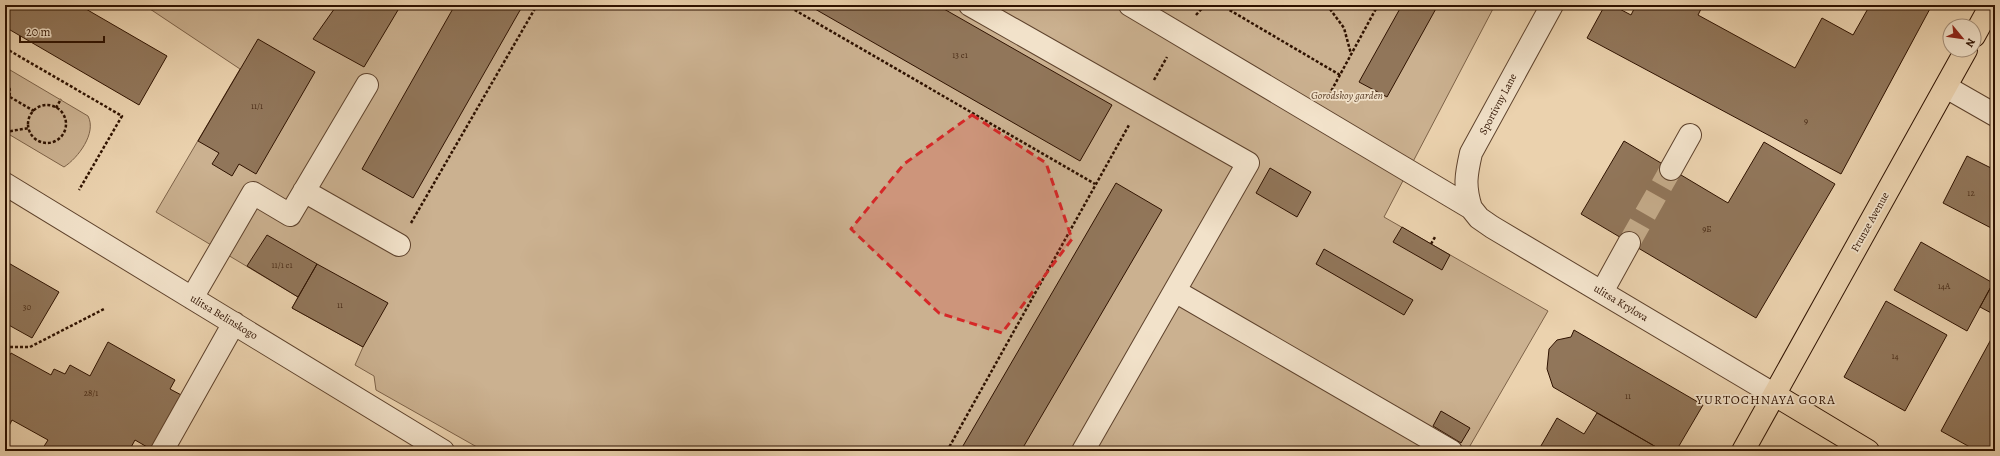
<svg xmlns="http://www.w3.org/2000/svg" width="2000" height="456" font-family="Alegreya,serif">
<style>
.green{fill:#cbb190;stroke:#7d6248}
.building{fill:#91765a;stroke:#2f1200}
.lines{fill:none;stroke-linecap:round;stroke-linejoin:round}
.minor-tunnel{stroke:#c5ac8b;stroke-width:22;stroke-dasharray:22 11;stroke-linecap:butt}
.minor-casing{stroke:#5e422c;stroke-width:24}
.major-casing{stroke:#2f1200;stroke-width:24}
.path{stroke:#2f1200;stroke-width:2.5;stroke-dasharray:3 2;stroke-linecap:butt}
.minor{stroke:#f2e2ca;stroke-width:22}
.major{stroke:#ebd2ae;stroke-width:22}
.marked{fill:#d62828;fill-opacity:0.2;stroke:#d62828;stroke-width:3;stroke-dasharray:8 5;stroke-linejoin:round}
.labels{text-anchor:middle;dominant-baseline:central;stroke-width:3.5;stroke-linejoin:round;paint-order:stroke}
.number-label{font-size:9px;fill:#482b16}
.park-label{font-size:11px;font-style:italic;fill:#5e422b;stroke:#f2e2ca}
.street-label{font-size:11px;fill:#2f1200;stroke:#f2e2ca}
.quarter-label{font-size:13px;letter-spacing:1px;fill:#2f1200;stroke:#f2e2ca}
</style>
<rect width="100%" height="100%" fill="#ebd2ae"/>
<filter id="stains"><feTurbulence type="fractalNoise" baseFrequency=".005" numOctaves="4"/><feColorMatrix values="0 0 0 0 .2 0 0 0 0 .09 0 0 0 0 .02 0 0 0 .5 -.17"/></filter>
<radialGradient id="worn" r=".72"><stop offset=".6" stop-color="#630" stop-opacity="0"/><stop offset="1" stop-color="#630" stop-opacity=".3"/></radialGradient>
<path class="green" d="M144,5h1351l-111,212 164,94 -81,140h-983l-108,-61 -2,-14 -19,-11 8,-18 -71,-39 6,-11 -142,-85 84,-143z
M5,67l83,49c9,17 -10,42 -24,51l-59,-35z"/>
<path class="building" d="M5,5h74l88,51 -28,49 -134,-78z
M337,5h64l-37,62 -51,-28z
M455,5h68l-110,193 -51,-29z
M808,5h129l175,100 -32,56z
M1402,5h36l-51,92 -28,-15z
M1605,5h7l19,10 5,-10h67l-5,10 97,53 27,-50 31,17 17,-30h62l-91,169 -254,-136z
M258,39l57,33 -59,102 -17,-10 -7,12 -20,-12 7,-11 -21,-12z
M1624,141l104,62 36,-61 71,42 -79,134 -175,-104z
M1967,156l28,14v60l-52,-27z
M1270,168l41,24 -14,25 -41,-24z
M1116,183l46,27 -141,241h-61z
M1402,227l48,28 -8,15 -49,-28z
M267,235l50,29 -19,33 -51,-31z
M1921,242l72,41 -26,48 -73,-41z
M1324,249l89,51 -9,15 -88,-51z
M5,261l54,31 -27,46 -27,-15z
M317,264l71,39 -25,44 -71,-39z
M1993,283l2,1v31l-15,-8z
M1886,301l61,34 -42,76 -61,-34z
M1574,330l129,75 -27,46h-13l-110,-64 -6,-18 2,-20 8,-9 14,-3z
M1995,332v119h-18l-36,-20z
M108,342l67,38 -5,9 15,8 -31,54 -19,-11 -6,11h-88l7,-11 -36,-20 -3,6 -4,-2v-60l6,-11 40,22 3,-6 11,5 5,-9 20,11z
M1441,411l29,17 -9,15 -28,-17z
M1597,413l66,38h-125l19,-33 27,16z"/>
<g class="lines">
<path class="minor-tunnel" d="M1629,243l42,-74"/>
<defs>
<path id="minor" d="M970,5l278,158 -165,288
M1130,5l341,203 8,10 13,9 283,168
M1946,87l49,28
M1671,169l19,-34
M5,184l438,267
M304,191l95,54
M1471,208c-7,-22 -5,-33 0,-55l81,-148
M1175,291l276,160
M1602,292l27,-49
M192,298l61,-105 37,22 77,-130
M162,451l72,-128"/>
<path id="major" d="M1974,36l17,-31
M1775,395l93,56
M1743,451l223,-401"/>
</defs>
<use href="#minor" class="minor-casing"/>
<use href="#major" class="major-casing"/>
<path class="path" d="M786,5l309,179
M1221,5l119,70
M1327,5l17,23 7,26
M1196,15l9,-10
M5,48l117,68 -43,74
M5,79c6,8 7,17 0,25
M1154,80l13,-23
M1329,95l49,-90
M10,97l24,14
M28 124a19 19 0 1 1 38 0a19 19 0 1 1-38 0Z
M56,108l5,-9
M5,132l24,-4
M411,223l126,-218
M1431,244l4,-7
M5,347h25l74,-38
M947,451l182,-326"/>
<use href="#minor" class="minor"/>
<use href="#major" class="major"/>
</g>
<path class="marked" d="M972,115l74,48 26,76 -70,94 -63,-20 -88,-84 53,-65z"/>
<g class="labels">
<g class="number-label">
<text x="960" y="55">13 с1</text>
<text x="257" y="106">11/1</text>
<text x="1806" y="121">9</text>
<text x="1971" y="193">12</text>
<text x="1707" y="229">9Б</text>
<text x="282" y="265">11/1 с1</text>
<text x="1944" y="286">14А</text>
<text x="340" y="305">11</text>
<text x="27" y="307">30</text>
<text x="1895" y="356">14</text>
<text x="91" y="393">28/1</text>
<text x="1628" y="396">11</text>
</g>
<g class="park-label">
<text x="1347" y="95">Gorodskoy garden</text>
</g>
<g class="street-label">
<text transform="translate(1498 104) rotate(-62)">Sportivny Lane</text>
<text transform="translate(1870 222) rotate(-61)">Frunze Avenue</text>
<text transform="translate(1621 303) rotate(31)">ulitsa Krylova</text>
<text transform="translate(224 317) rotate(31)">ulitsa Belinskogo</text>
</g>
<g class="quarter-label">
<text x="1766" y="399">YURTOCHNAYA GORA</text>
</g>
</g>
<rect width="2000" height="456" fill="none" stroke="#ebd2ae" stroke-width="20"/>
<rect x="6" y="6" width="1988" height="444" fill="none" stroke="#2f1200" stroke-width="2"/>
<rect x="10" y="10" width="1980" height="436" fill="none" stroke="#2f1200"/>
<g transform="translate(1962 38) rotate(119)"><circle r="19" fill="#f2e2ca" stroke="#a48f79"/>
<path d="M0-3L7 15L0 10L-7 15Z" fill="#8f2418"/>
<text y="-6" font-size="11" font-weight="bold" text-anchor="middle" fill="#2f1200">N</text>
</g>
<path d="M20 36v6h84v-6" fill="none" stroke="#2f1200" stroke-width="2"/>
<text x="26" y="36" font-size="12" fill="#2f1200" stroke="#f2e2ca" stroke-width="3" paint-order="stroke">20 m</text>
<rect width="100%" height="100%" filter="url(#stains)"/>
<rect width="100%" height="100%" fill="url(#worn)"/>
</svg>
